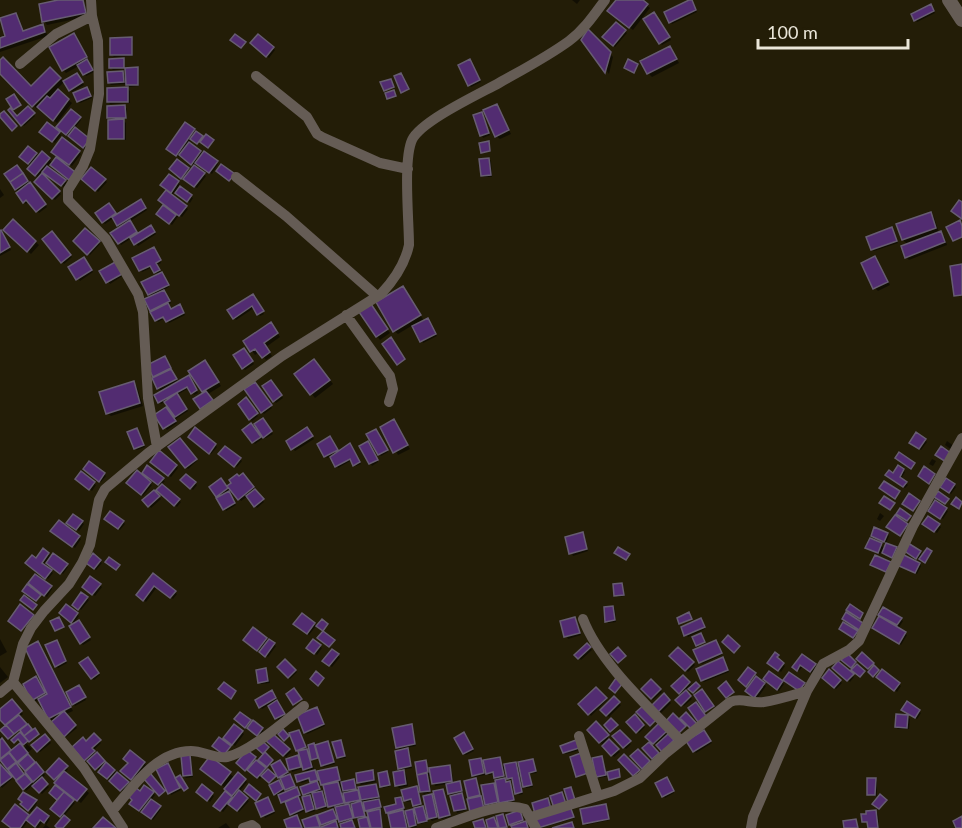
<svg xmlns="http://www.w3.org/2000/svg" width="962" height="828" font-family="Lato,sans-serif">
<style>
.shadow{fill:#0007;fill-rule:evenodd}
.building{fill:#522c71;stroke:#675c72;stroke-width:1.5}
.lines{fill:none;stroke-linecap:round;stroke-linejoin:round}
.minor{stroke:#655c55;stroke-width:10}
.tertiary{stroke:#655c55;stroke-width:14}
</style>
<rect width="100%" height="100%" fill="#231d07"/>
<path class="shadow" d="M66,0h16l3,17 -38,8 -3,-4z
M572,0h8l-3,4z
M618,0h22l10,8 -17,22 -21,-16z
M693,3l4,9 -25,12 -2,-2z
M931,6l4,7 -18,9 -2,-2z
M16,15l3,3 5,14 18,-6 6,10 -48,16v-12l7,-3z
M656,16l15,24 -9,5 -2,-2z
M616,24l11,9 -12,14 -11,-10z
M591,34l22,23 -4,17 -26,-34z
M258,36l17,14 -6,8 -17,-15z
M77,38l17,34 -8,4 -7,-10 -13,7 -3,-3z
M131,39l2,2v15l-19,1 -2,-2z
M670,47l9,16 -27,14 -4,-4z
M123,60l2,9 -12,1 -2,-2z
M470,61l11,21 -10,5 -2,-2z
M0,62l31,26 19,-19 14,13 -8,8 16,13 -15,20 -18,-16 -2,2 -37,-37z
M137,69l2,2v15l-10,1 -2,-3 -16,1 -2,-2 13,-10 5,4z
M78,76l6,9 -12,7 -7,-10z
M128,89l2,2v12l-20,1 -2,-2z
M88,90l4,8 -12,5 -2,-2z
M497,106l14,28 -11,5 -4,-3z
M125,107l2,2v10h-5l4,4v17h-15l-2,-2 3,-17 -3,-3z
M28,108l7,8 -11,10 -14,-16 7,8z
M71,111l10,9 -7,9 17,13 -6,7 -27,-22z
M482,114l8,21 -7,3 -8,-22z
M185,124l19,15 2,-3 7,5 -4,6 -9,-7 -2,3 -6,-5 -4,5 30,21 -6,10 -15,-12 -3,3 -13,-11 -2,3 -9,-7z
M41,132l18,1 2,2 -6,8z
M79,152l2,2 -9,12 -17,-12z
M42,153l11,10v4l-3,-4 -4,4 21,16 -3,4 -21,-16 -3,3 21,20 -6,6 -19,-18 3,-4 -10,-9 2,-3 -10,-9 15,-3 3,3z
M489,159l2,2 1,16h-8l-2,-2z
M177,161l14,10 4,-4 11,9 -9,12 -26,-19z
M18,169l29,38 -8,6 -10,-12 -3,3 -2,-2 -8,-13z
M92,169l15,13 -9,10 -15,-14z
M169,176l11,8 -2,3 15,11 -3,5 -15,-12 -4,5 17,13 -6,8 -3,-2 -7,10 -14,-11 7,-9 -5,-5 8,-10z
M0,189l4,6 -4,3z
M142,202l5,8 -18,12 9,12 15,-5 3,5 -18,12 -6,-8 -11,7 -9,-12 9,-5 -7,-10 -9,6 -2,-2 8,-15 6,9z
M930,214l4,3 5,16 5,3 3,9 -38,15 -3,-3 2,-12 -5,-5z
M13,221l26,24 -8,9 -26,-24z
M891,229l7,14 -24,8 -2,-2z
M85,230l15,14 -10,11 -15,-14z
M0,232l11,18 -11,6z
M52,233l20,24 -8,7 -20,-24z
M156,251l5,12 -4,2 12,22 -6,3 8,13 -3,2 3,5 11,-2 3,7 -16,8 -4,-5 -7,4 -2,-2 -10,-20 6,-3 -9,-15 15,-7 -5,-8 -11,5 -8,-13z
M875,257l15,28 -12,6 -3,-3z
M85,261l8,11 -13,9 -10,-13z
M102,272l22,3 -14,9z
M403,287l21,34h5l8,15 -14,7 -10,-18 -15,9 -4,-3z
M254,297l10,17 -4,2 -6,-8 -18,12 -2,-2z
M371,306l19,27 -10,7 -19,-27z
M274,327l6,10 -14,10 6,9 -6,4 -7,-8 -4,3 -10,-13z
M245,351l9,13 -9,6 -2,-2z
M167,360l11,23 13,-4 7,14 -4,2 -5,-7 -12,7 11,16 -14,9 3,3 -10,7 -11,-14 10,-7 6,5 -6,-13 -5,3 -2,-2 3,-10 -4,-4 -4,-12z
M205,362l16,24 -13,8 -5,-2 -13,-21z
M318,364l15,20 -18,14 -19,-23z
M133,383l4,4 6,19 -32,10 -4,-3z
M273,383l10,15 -7,5 -2,-2z
M256,385l16,23 -8,6 -2,-2z
M248,401l10,15 -6,5 -2,-2z
M394,421l16,28 -12,6 -16,-27z
M264,422l9,12 -7,4 -2,-1z
M253,427l9,12 -7,5 -2,-2z
M138,431l7,16 -8,3 -2,-2z
M309,431l5,8 -19,12 -2,-2z
M378,432l10,20 -7,4 -2,-2z
M191,439l24,6 2,2 -6,7z
M180,440l17,21 -9,8 -18,-22z
M332,440l7,12 13,-5 9,17 -5,2 -4,-6 -14,8 -7,-12 -4,2 -2,-2 -6,-12z
M925,440l2,2 -6,8 -8,-5z
M947,441l7,5 -2,4 -7,-5z
M370,445l8,17 -6,4 -11,-19z
M222,456l18,3 2,2 -5,6z
M932,459l4,2 -3,5 -4,-2z
M153,464l23,2 2,2 -7,9z
M899,467l6,5 -4,7 7,6 -3,3 -16,-11 5,-2z
M86,471l18,3 2,2 -5,6z
M81,473l15,12 -4,6 -13,-10z
M137,473l15,12 -9,11 -15,-13z
M145,475l20,6 -4,4 20,17 -4,5 -19,-17 3,-3z
M243,475l21,27 -7,6 -9,-12 -7,5 -10,-12 -4,3 9,13 -10,6 -9,-15z
M186,476l11,9 -4,5 -11,-10z
M954,485l2,2 -5,7 -7,-6z
M154,492l7,7 -10,9 -7,-8z
M936,502l12,9 -5,8 -11,-7z
M880,513l4,3 -4,5 -3,-2z
M73,516l11,8 -5,7 -11,-8z
M108,521l15,1 2,2 -5,6z
M59,522l22,17 -6,9 -21,-16z
M939,525l2,2 -4,6 -11,-7z
M582,534l6,17 -15,5 -6,-18z
M887,534l2,2 -3,7 -14,-7z
M871,540l14,8h11l2,2 -4,9 -12,-8 -2,3 -11,-5z
M928,550l4,3 -6,9 -19,-10 13,1 3,3z
M48,554l20,13 -5,7 -17,-13 -3,4 10,8 -5,6 -19,-14z
M93,556l9,7 -6,7 -8,-7z
M920,564l1,2 -4,8 -16,-7z
M153,575l24,19 -4,5 -16,-12 -11,15 -8,-7z
M91,578l11,9 -7,9 -11,-9z
M622,584l3,12 -7,1 -2,-2z
M32,585l19,2 1,2 -5,8z
M81,594l8,6 -8,10 -7,-6z
M66,606l13,10 -5,7 -13,-10z
M613,607l2,2 1,13 -8,1 -2,-2z
M883,609l20,12 -5,8 9,6 -6,10 -27,-17z
M302,615l14,11 -7,9 -12,-10z
M575,618l6,17 -13,4 -6,-17z
M702,622l3,7 -17,8 -2,-2z
M80,623l11,17 -8,5 -2,-2z
M253,629l23,17 -8,11 -21,-15z
M0,639l7,13 -7,4z
M313,641l9,7 -5,7 -9,-7z
M37,643l36,68 -7,3 11,14 -11,9 -17,-19 -10,-19 -4,3 -2,-2 5,-20 8,16 3,-2z
M58,643l9,20 -9,5 -2,-2z
M718,644l4,11 -20,9 -2,-2z
M587,645l5,5 -11,10 -5,-5z
M678,649l17,16 -7,7 -17,-16z
M332,651l8,6 -8,10 -8,-6z
M775,655l4,3 -1,2 7,6 -4,6 -12,-10z
M802,656l15,11 -5,6 -9,-7 -4,5 -5,-4z
M90,661l10,14 -6,5 -2,-2z
M285,661l12,11 -7,7 -11,-12z
M724,661l5,11 -25,10 -2,-2z
M838,663l16,14 -4,5 -16,-14z
M0,667l8,10 -8,6z
M748,669l18,17 -9,13 -10,-8 2,-3 -9,-8z
M266,670l4,13 -9,1 -2,-2z
M883,671l18,15 -4,6 -17,-13z
M829,672l13,11 -6,6 -12,-11z
M770,673l14,11 -5,7 -13,-10z
M683,677l10,10 3,-3 3,4 -5,5 -5,-6 -4,4 7,8 -8,7 -7,-6 5,-5 -9,-9z
M651,681l11,11 -9,8 -10,-11z
M81,689l5,11 -11,6 -2,-2z
M596,689l11,11 -16,16 -11,-12z
M274,694l11,22 -7,4 -9,-15 -7,4 -2,-2z
M664,696l7,7 -10,10 -7,-8z
M614,698l7,7 -12,12 -7,-7z
M12,701l11,13 -4,3 -6,19 -4,3 -6,-9 5,-4 -8,-9v-6z
M317,709l8,17 -18,8 -2,-2z
M905,711h14l2,2 -4,6z
M635,716l10,11 -6,6 -11,-11z
M908,717l2,2 -1,10h-11l-2,-2z
M236,719l17,4 11,8 -4,6z
M596,723l24,29 -6,5 -25,-27z
M411,725l5,21 -11,2 4,4 3,16 -10,2 4,4 2,12 -9,2 -2,-2 6,-14 -4,-4 2,-17 -4,-4z
M659,725l16,18 -10,9 -17,-15z
M27,726l12,9 -13,8 6,6 -5,4 18,22 -4,4 8,8 -7,7 -9,-9 -7,6 -26,-33v-22l12,16 11,-3 3,-3 -6,-7 -5,3 -2,-2 4,-4 -1,-1zM20,763l7,9 -3,2 -7,-9z
M234,726l10,8 -9,12 -10,-8z
M298,731l8,18 6,7 2,-10 14,-3 7,21 -11,3 -4,-10 -7,2 -3,-3 11,36 5,5 -2,1 3,10 -8,2 -6,-6 2,7 -6,2 -2,-2v-14l-3,-3 8,-10 -1,-4 -10,3 -2,-2 9,-8 -5,-5 -11,4 -4,-12 13,-4 -3,-6zM314,793l2,9 -7,-7z
M619,732l12,12 -5,5 -12,-12z
M464,734l10,17 -8,4 -2,-1z
M706,734l6,9 -16,10 -2,-2z
M94,735l7,8 -8,8 36,34 -6,7 -35,-32 -1,1 -13,-14 12,-4z
M272,735l19,17 -5,5 -19,-17z
M45,736l6,7 -11,9 -7,-7z
M340,741l6,17 -6,1 -2,-2z
M576,742l4,8 -14,4 -2,-2z
M130,752l16,13 -13,15 -11,-9 7,-8z
M247,752l28,26 -5,5 -7,-8 -3,4 -20,-14z
M189,756l2,2 2,19 -7,1 -2,-2z
M210,758l25,20 3,-4 9,8 -8,10 10,9 -10,11 -10,-8 -6,8 -8,-6 12,-17 -22,-17z
M499,758l3,8 14,-3 5,5 11,-7 5,12 -7,1 3,13 -7,1 -5,-5 2,11 -4,1 -5,-15h-4l-4,-10 -3,1 2,7h-2l4,6 4,1 4,16 -12,3 -5,-5 1,5 -11,2 -2,-2 7,-20 5,5v-8l-4,-7 -5,1 -5,-5 1,5 -10,2 -2,-2 7,-16 3,3z
M601,758l5,15 12,-2 2,6 -9,2 -1,-3 -11,2 -2,-2z
M59,761l9,8 -3,4 24,20 -8,10 -15,-11 -2,2 11,9 -12,14 6,5 -5,6h-5l4,-10 -11,-9 7,-9 -8,-7 13,-1 -16,-20z
M426,762l3,8 20,-4 2,2 3,16 5,-1 2,2 2,8h-2l3,3 3,14 -10,3 -10,-29 -12,2 -3,-11 -3,1 2,16 -7,2 -2,-2 -5,-28z
M282,763l19,34 -3,1 6,13 -9,4 7,13h-14l7,-10 -8,-15 -3,1 -5,-10 -2,2 -2,-2 5,-10 7,12 2,-4 -9,-15z
M0,766l12,13 -10,9 -2,-3z
M169,767l12,23 -10,5 -13,-25z
M336,768l5,15 12,-2 4,11 19,-6 2,2 2,11h-3l5,10 -4,1 4,3v15h-20l-2,-9h-2l-6,-5 2,6 -4,1 5,7h-12l1,-3 -4,-4v-15l-8,2 -2,-2 -11,-34zM344,799l5,5h3l2,7 -5,-5h-4zM363,807l6,6 1,5 -4,1z
M372,772l4,10 -15,3 -2,-2z
M387,773l4,13 -8,2 -2,-2z
M476,779l5,18h-2l3,3 3,10 -16,-13z
M875,780l2,2v14h-7l-2,-2z
M669,781l5,12 -9,5 -2,-2z
M202,786l12,10 -4,6 -12,-10z
M144,787l11,8 -4,5 10,9 -8,11 -22,-16z
M416,788l6,20 7,6 2,-18 6,5 6,-11 8,27 -9,2 -5,-5 1,5 -6,2 -6,-6 2,7 -7,2 -6,-6 2,9 -5,1 -5,-6 1,6h-15l-3,-14 -3,-2 11,-7 3,-6 4,11 -3,1 7,7 3,-7 6,6v-8l-5,-8 -6,1 -2,-2z
M562,794l6,14 4,1 3,9 -34,10 6,-28 6,13z
M269,801l6,12 -10,5 -8,-14z
M36,802l1,1 -6,9 -9,-8z
M15,806l15,12 7,-9 13,10 -4,6 4,3h-7l3,-4 -3,-3 -5,7 -10,-7 -5,7h-10z
M605,806l5,14 -24,5 -2,-2z
M520,812l5,11 3,5h-14l-4,-4z
M876,812l2,2 1,14h-10v-5l-6,-1z
M335,813l4,15h-32l-3,-7 11,-4 6,6z
M226,823l4,5h-12z"/>
<path class="building" d="M58,0h25l3,13 -44,9 -3,-18z
M616,0h27l5,4 -19,24 -22,-17z
M689,0h3l4,10 -27,13 -5,-11z
M931,4l3,7 -20,10 -3,-7z
M654,12l16,25 -11,7 -16,-25z
M16,13l7,18 20,-7 2,8 -45,16v-10l5,-2 -5,-18z
M616,22l10,8 -13,16 -11,-9z
M588,29l23,23 -6,21 -24,-33z
M74,33l13,24 -25,14 -13,-24z
M235,34l11,8 -5,6 -11,-8z
M258,34l16,13 -8,10 -16,-14z
M132,37v18h-22v-17z
M670,46l7,13 -30,15 -7,-13z
M3,57l28,29 19,-19 11,11 -29,29 -32,-33v-14z
M124,58v10h-15v-9z
M87,59l6,11 -10,5 -6,-10z
M470,59l10,21 -12,6 -10,-21z
M628,59l10,5 -4,9 -10,-5z
M138,67v18h-12l-1,-17z
M123,71l1,11 -16,1 -1,-11z
M77,73l6,9 -14,9 -6,-10z
M401,73l8,16 -8,4 -7,-17z
M391,79l3,8 -10,4 -4,-9z
M87,87l4,9 -14,6 -4,-9z
M128,87v15h-21v-14z
M58,89l11,10 -16,22 -16,-14 10,-11 3,2z
M394,90l2,6 -9,3 -2,-6z
M14,94l7,11 -8,5 -7,-11z
M497,104l12,26 -14,7 -12,-27z
M125,105l1,13h-19v-12z
M28,106l7,7 -14,13 -13,-16 2,-2 7,8z
M71,109l10,8 -15,18 -10,-8z
M4,111l13,15 -5,5 -12,-14v-3z
M482,112l7,21 -9,3 -7,-21z
M124,119v20h-16v-19z
M47,122l13,10 -8,10 -13,-10z
M185,122l10,7 -19,27 -10,-7z
M75,127l15,12 -7,9 -15,-12z
M196,131l7,5 -6,8 -7,-5z
M206,134l8,6 -6,8 -8,-6z
M62,137l18,14 -11,14 -18,-13z
M489,141l1,10 -9,2 -2,-10z
M189,142l12,9 -10,14 -12,-10z
M28,146l9,7 -9,11 -9,-7z
M42,151l8,7 -15,18 -8,-7z
M204,151l14,10 -9,12 -14,-10z
M56,157l19,15 -6,8 -19,-15z
M489,158l2,17 -10,1 -2,-17z
M177,159l12,9 -8,11 -12,-10z
M221,164l14,10 -6,7 -13,-10z
M17,165l6,8 -13,9 -6,-8z
M194,165l11,8 -11,14 -11,-8z
M47,166l19,14 -5,6 -19,-14z
M91,167l15,12 -11,12 -14,-12z
M23,173l5,8 -13,9 -5,-8z
M42,173l18,18 -8,8 -18,-17z
M169,174l10,7 -8,12 -11,-8z
M30,182l16,22 -10,8 -10,-12 -3,3 -7,-10z
M180,186l12,9 -5,7 -12,-9z
M166,190l21,16 -8,10 -21,-16z
M141,199l5,9 -29,18 -5,-9z
M959,200l3,2v17l-11,-8z
M109,203l7,10 -14,10 -7,-10z
M163,205l13,10 -7,9 -13,-10z
M931,212l5,16 -34,12 -6,-16z
M13,219l23,22 -9,11 -24,-22z
M130,220l7,12 -19,12 -8,-11z
M960,220l2,6v11l-9,4 -7,-14z
M151,225l4,7 -21,13 -4,-7z
M892,227l5,14 -26,9 -5,-13z
M85,228l15,13 -13,14 -14,-14z
M1,230l9,17 -10,6v-22z
M52,231l19,24 -10,8 -19,-24z
M941,231l4,11 -40,16 -4,-12z
M154,247l7,13 -5,3 4,7 -6,3 -4,-7 -11,5 -7,-13z
M875,256l13,26 -15,7 -12,-26z
M84,257l8,13 -16,10 -8,-13z
M117,261l7,12 -18,10 -7,-12z
M962,264v31l-8,1 -4,-30z
M162,272l7,13 -21,10 -7,-13z
M403,286l18,29 -28,17 -17,-30z
M164,290l6,11 -20,10 -6,-12z
M253,294l11,17 -7,4 -5,-9 -19,13 -6,-9z
M168,303l3,6 9,-5 4,9 -18,9 -3,-5 -8,4 -5,-9z
M371,304l17,25 -12,8 -17,-25z
M428,318l8,16 -16,8 -8,-16z
M271,322l7,11 -14,10 6,9 -8,6 -7,-9 -5,3 -7,-11z
M391,337l14,22 -8,6 -15,-21z
M244,348l9,13 -11,8 -9,-14z
M165,356l6,12 -18,9 -6,-12z
M314,359l16,21 -20,15 -16,-21z
M205,360l14,22 -17,10 -14,-21z
M171,369l6,10 -20,10 -5,-11z
M189,375l8,15 -6,4 -4,-7 -29,16 -4,-8z
M271,380l11,15 -9,7 -11,-16z
M134,381l6,22 -34,11 -7,-22z
M255,382l17,23 -11,8 -17,-24z
M206,391l7,9 -13,9 -7,-10z
M177,393l10,16 -12,8 -11,-15z
M246,397l12,16 -9,7 -11,-16z
M166,407l10,14 -13,8 -9,-14z
M263,418l9,13 -9,7 -9,-14z
M394,419l14,26 -15,8 -13,-26z
M251,423l10,14 -9,6 -10,-13z
M195,427l21,17 -7,10 -21,-17z
M307,427l6,9 -22,14 -5,-9z
M137,428l7,17 -10,4 -7,-17z
M376,429l12,21 -10,5 -12,-21z
M916,432l10,7 -7,10 -10,-6z
M330,436l8,14 -14,7 -7,-13z
M180,438l17,21 -12,9 -17,-21z
M368,441l10,19 -9,4 -10,-18z
M350,443l10,19 -7,4 -3,-7 -15,8 -5,-10z
M225,446l16,12 -7,9 -16,-13z
M941,446l11,8 -6,8 -11,-7z
M159,450l18,15 -9,11 -18,-14z
M899,452l16,11 -4,6 -16,-11z
M89,461l16,12 -6,9 -16,-13z
M147,465l17,13 -6,7 -16,-12z
M898,465l6,4 -4,8 7,5 -4,5 -18,-12 4,-5 4,3z
M924,466l11,8 -6,10 -11,-8z
M137,470l14,12 -10,13 -15,-12z
M81,471l14,11 -6,8 -14,-11z
M243,473l11,14 -16,13 -11,-14 4,-3 -2,-3 8,-6 2,2z
M186,474l10,8 -6,7 -10,-9z
M221,478l7,10 -12,9 -7,-10z
M946,478l9,6 -6,9 -9,-6z
M884,481l16,10 -5,8 -16,-11z
M162,484l18,15 -6,7 -18,-16z
M255,489l9,10 -10,8 -8,-11z
M154,490l6,6 -12,11 -6,-7z
M229,491l6,12 -12,7 -7,-12z
M938,491l11,8 -4,5 -11,-7z
M909,493l11,8 -7,10 -11,-7z
M884,496l11,7 -5,7 -11,-7z
M956,497l6,5 -3,7 -8,-5z
M935,500l12,8 -7,11 -12,-8z
M900,508l11,8 -4,5 -11,-7z
M110,511l14,10 -6,8 -14,-10z
M73,514l10,7 -7,9 -10,-7z
M895,515l13,9 -8,12 -14,-9z
M928,516l12,8 -6,8 -12,-8z
M59,520l21,16 -8,11 -22,-16z
M874,527l14,6 -4,9 -13,-6z
M583,532l4,17 -18,5 -4,-17z
M870,538l12,5 -4,10 -13,-5z
M886,543l11,4 -5,11 -10,-5z
M908,543l13,8 -5,8 -13,-9z
M618,547l12,7 -4,6 -12,-7z
M43,548l6,5 -7,10 10,7 -7,9 -20,-16 7,-8 4,3z
M927,548l5,3 -7,12 -6,-4z
M53,553l15,11 -8,10 -14,-11z
M93,553l8,7 -7,9 -8,-6z
M902,554l18,9 -5,10 -18,-8z
M875,555l16,7 -5,10 -16,-7z
M109,557l11,8 -4,5 -11,-8z
M153,573l23,18 -6,7 -16,-12 -11,15 -7,-6z
M35,574l17,12 -8,10 -16,-13z
M90,576l11,8 -9,11 -10,-8z
M622,583l2,12 -10,1 -1,-12z
M27,584l14,11 -5,6 -14,-10z
M81,592l7,5 -10,13 -6,-5z
M24,595l13,10 -4,5 -13,-10z
M20,604l14,11 -13,16 -13,-10z
M66,604l12,9 -7,10 -12,-10z
M850,604l13,9 -3,6 -14,-9z
M613,606l2,14 -10,2 -1,-15z
M883,607l19,11 -5,7 -19,-10z
M689,612l3,7 -13,5 -2,-6z
M846,612l17,11 -4,7 -17,-11z
M302,613l13,10 -8,11 -14,-10z
M879,616l27,16 -7,12 -27,-16z
M59,617l5,10 -9,4 -5,-10z
M575,617l5,16 -16,4 -4,-16z
M701,618l4,9 -21,9 -3,-9z
M322,619l6,5 -5,7 -7,-5z
M79,620l11,17 -10,7 -11,-18z
M843,622l15,9 -5,7 -14,-9z
M253,627l14,11 -10,13 -14,-11z
M323,631l12,9 -6,7 -12,-9z
M701,633l4,9 -9,4 -4,-9z
M728,635l12,11 -6,7 -12,-11z
M269,639l6,4 -10,14 -6,-5z
M313,639l8,6 -7,9 -8,-6z
M57,640l9,21 -11,6 -10,-22z
M716,640l6,13 -23,10 -6,-13z
M38,641l33,66 -23,12 -10,-20 9,-5 -22,-46z
M587,643l4,4 -13,12 -4,-4z
M618,647l8,9 -8,7 -8,-9z
M678,647l16,15 -9,9 -16,-15z
M332,649l7,5 -10,12 -7,-5z
M775,652l4,3 -2,2 7,6 -6,8 -11,-8z
M862,652l12,11 -6,6 -12,-10z
M847,653l9,9 -5,6 -10,-8z
M802,654l14,10 -6,8 -10,-7 -3,6 -5,-4z
M88,657l11,16 -8,6 -12,-16z
M723,657l5,13 -27,11 -5,-12z
M285,659l11,11 -8,8 -11,-11z
M838,661l16,13 -7,7 -15,-13z
M857,664l8,7 -5,6 -9,-7z
M874,665l5,5 -6,7 -5,-5z
M748,667l8,6 -10,14 -8,-7z
M266,668l2,13 -10,2 -2,-13z
M829,669l12,11 -7,8 -12,-10z
M882,669l18,14 -6,8 -18,-14z
M316,671l8,7 -6,8 -8,-7z
M769,671l14,10 -6,9 -14,-11z
M789,672l16,11 -6,8 -16,-11z
M683,675l7,7 -11,12 -8,-8z
M36,676l9,17 -14,8 -8,-17z
M756,676l9,7 -11,15 -9,-7z
M616,678l7,5 -8,10 -6,-5z
M651,679l10,10 -10,10 -10,-10z
M726,681l8,11 -8,6 -8,-10z
M224,682l12,9 -5,8 -13,-10z
M696,682l4,4 -7,7 -5,-4z
M79,685l7,12 -14,8 -6,-13z
M596,687l11,11 -19,17 -10,-11z
M294,688l8,11 -9,6 -7,-11z
M702,689l12,17 -9,6 -11,-17z
M272,690l4,8 -17,10 -4,-8z
M686,690l5,6 -10,10 -6,-6z
M664,693l6,7 -12,12 -6,-7z
M614,696l6,6 -14,14 -6,-6z
M12,699l10,12 -17,14 -5,-5v-11z
M277,700l8,14 -10,5 -7,-13z
M907,701l13,9 -5,8 -14,-8z
M696,702l10,14 -8,6 -10,-14z
M644,705l13,14 -7,7 -14,-14z
M317,707l7,17 -20,9 -7,-18z
M64,711l12,14 -12,12 -13,-15z
M240,712l11,8 -6,8 -11,-9z
M686,712l12,13 -6,5 -12,-12z
M673,713l13,13 -8,8 -12,-13z
M635,714l9,11 -8,8 -10,-11z
M896,714l12,1 -1,13 -12,-1z
M19,715l8,9 -13,10 -8,-9z
M611,718l7,7 -8,7 -6,-7z
M253,720l10,8 -6,8 -10,-8z
M596,721l13,14 -10,8 -12,-13z
M659,723l8,8 -14,13 -8,-7z
M28,724l4,5 -8,7 -4,-6z
M234,724l9,7 -11,14 -9,-7z
M412,724l3,20 -19,4 -4,-20z
M6,725l8,9 -6,5 -8,-9z
M35,728l4,6 -10,8 -5,-6z
M283,729l6,7 -5,5 -6,-7z
M299,730l7,17 -10,4 -7,-18z
M620,730l11,11 -8,7 -11,-12z
M704,730l7,11 -18,11 -7,-11z
M20,732l8,9 -5,4 -5,-6 -4,4 -3,-3z
M464,732l9,17 -10,5 -9,-16z
M94,733l7,7 -9,8 3,3 -11,10 -12,-14 11,-10 3,4z
M272,733l18,16 -7,7 -18,-16z
M45,734l5,6 -13,12 -6,-7z
M668,734l6,6 -12,12 -6,-7z
M219,737l12,9 -7,9 -12,-9z
M2,738l9,12 -11,9v-19z
M260,739l9,8 -6,7 -9,-8z
M609,739l10,10 -8,7 -9,-10z
M341,740l4,16 -8,2 -5,-16z
M576,740l3,8 -16,5 -3,-7z
M328,741l6,21 -13,4 -6,-21z
M649,742l10,11 -7,6 -10,-11z
M20,743l8,10 -11,9 -8,-10z
M314,743l4,15 -7,2 -3,-15z
M408,748l3,18 -13,3 -3,-18z
M307,749l5,18 -9,3 -5,-19z
M638,749l12,12 -8,8 -12,-13z
M130,750l15,12 -14,18 -11,-9 8,-8 -5,-4z
M247,750l9,7 -11,14 -9,-8z
M97,752l8,9 -10,9 -8,-9z
M265,752l8,8 -6,7 -9,-7z
M9,753l7,9 -9,7 -7,-9z
M581,753l7,20 -12,4 -6,-20z
M28,754l7,8 -10,9 -7,-8z
M624,754l16,16 -7,6 -15,-16z
M190,755l2,20 -9,1 -2,-20z
M298,755l3,12 -12,3 -3,-11z
M210,756l21,16 -10,13 -21,-16z
M602,756l4,19 -10,2 -4,-19z
M500,757l4,19 -10,2 -1,-6 -7,2 -3,-14z
M59,758l9,8 -14,14 -8,-8z
M481,758l3,15 -12,3 -3,-16z
M533,759l3,12 -7,2 3,12 -9,2 -5,-25z
M256,760l10,8 -9,10 -10,-8z
M280,760l8,12 -10,6 -7,-13z
M426,760l2,12 -11,3 -2,-13z
M36,762l8,10 -11,10 -8,-10z
M106,762l9,8 -8,9 -9,-7z
M516,762l6,30 -7,2 -3,-16 -5,1 -3,-15z
M16,763l8,11 -8,6 -8,-10z
M168,763l12,25 -12,6 -12,-25z
M0,764l12,13 -12,9z
M450,765l2,16 -20,3 -3,-16z
M337,767l3,13 -19,5 -4,-14z
M268,769l8,7 -7,7 -8,-7z
M619,769l1,8 -11,3 -2,-8z
M315,770l3,10 -8,2 -1,-4 -12,4 -2,-7z
M373,770l1,10 -17,3 -1,-10z
M404,770l2,14 -11,2 -2,-14z
M64,771l23,18 -10,12 -23,-18z
M387,771l3,14 -10,2 -2,-14z
M117,772l12,10 -9,9 -11,-10z
M238,772l8,7 -14,17 -8,-7z
M150,773l15,18 -6,5 -15,-17z
M427,773l3,18 -10,1 -3,-17z
M25,774l7,8 -9,8 -7,-9z
M290,774l5,12 -10,4 -5,-12z
M180,775l8,13 -4,3 -9,-13z
M42,777l6,7 -9,9 -7,-7z
M667,777l7,14 -12,6 -7,-14z
M476,778l4,17 -12,3 -4,-17z
M505,778l1,4 4,-1 4,19 -15,3 -4,-23z
M867,778h9l-1,17h-8z
M354,779l2,10 -13,2 -2,-9z
M279,780l4,9 -9,6 -5,-10z
M317,781l3,8 -17,6 -3,-8z
M460,781l2,10 -14,3 -2,-10z
M338,782l6,21 -16,4 -5,-22z
M494,783l4,19 -13,3 -4,-20z
M202,784l11,9 -6,8 -11,-9z
M249,784l12,10 -5,7 -12,-10z
M376,784l3,13 -18,3 -3,-13z
M55,785l9,7 -7,8 -8,-7z
M144,785l10,7 -15,19 -10,-7 3,-4 -4,-4 7,-9 5,4z
M417,786l4,18 -8,2 -2,-7 -7,2 -3,-11z
M297,787l3,8 -19,8 -3,-8z
M571,787l4,13 -7,2 -4,-13z
M443,789l7,26 -11,3 -6,-27z
M239,790l9,8 -11,13 -9,-7z
M358,790l2,10 -15,3 -2,-10z
M225,791l7,6 -12,14 -7,-5z
M322,791l4,15 -10,3 -4,-16z
M23,792l14,8 -9,11 -8,-7 2,-2 -4,-3z
M64,792l10,8 -14,17 -10,-8z
M562,792l4,12 -12,4 -4,-12z
M462,793l4,16 -12,2 -4,-15z
M432,794l5,23 -9,2 -5,-23z
M880,794l7,6 -8,9 -7,-5z
M310,795l4,14 -8,3 -4,-15z
M298,796l5,13 -13,6 -5,-13z
M481,796l3,13 -14,3 -3,-13z
M268,797l6,14 -13,6 -6,-14z
M401,797l3,11 -18,5 -2,-6 12,-3 -1,-6z
M548,798l3,11 -16,5 -3,-11z
M151,799l10,7 -10,13 -10,-7z
M379,799l2,8 -16,4 -2,-9z
M361,801l4,15 -11,2 -3,-14z
M15,804l14,11 -9,13h-9l-9,-7z
M349,804l4,14 -14,4 -4,-15z
M606,804l3,15 -26,5 -3,-15z
M423,806l4,15 -9,2 -4,-15z
M570,806l4,11 -36,11 -3,-11z
M37,807l12,9 -5,7 -4,-3 -5,7 -9,-7z
M333,809l4,10 -16,6 -4,-10z
M380,809l2,19h-11l-4,-16z
M413,809l3,16 -7,2 -4,-16z
M403,810l4,18h-16l-3,-14z
M520,810l3,10 -14,5 -3,-10z
M876,810l2,18h-10l-1,-6h-5l-1,-8h5v-3z
M503,814l4,13 -8,1 -3,-12z
M64,815l6,5 -7,8h-6l-2,-2z
M297,815l5,13h-15l-3,-8z
M316,815l4,12 -15,1 -3,-8z
M962,816v12h-6l-3,-7z
M103,817l13,11h-23z
M367,817l3,11h-10l-2,-9z
M494,817l4,11h-10l-2,-8z
M483,819l3,9h-11l-2,-6z
M856,819l2,9h-14l-1,-7z
M352,820l3,8h-14l-1,-4z
M336,821l2,7h-16l-1,-1z
M526,821l2,7h-16l-1,-2z
M572,822l2,6h-22z"/>
<g class="lines">
<path class="minor" d="M91,0l1,16 6,25 1,53 -9,55 -7,17 -15,24v10l38,39 32,55 5,18 5,86 9,49
M20,64l36,-30 36,-18
M256,76l51,41 10,17 5,3 58,26 28,6
M236,177l50,39 91,80
M346,315l44,61 3,13 -4,13
M583,619c17,44 65,87 98,122
M13,682l71,86 39,60
M0,693l13,-11 10,-38 8,-16 13,-17 25,-27 13,-21 8,-18 9,-45 6,-11 43,-36 134,-97 99,-62c14,-15 24,-30 28,-49 0,-24 -6,-85 3,-105 9,-19 67,-46 87,-57 23,-13 48,-26 70,-42 15,-11 25,-26 36,-41
M579,736l19,60
M113,810c20,-23 43,-59 78,-59 12,0 25,8 36,6 23,-5 59,-37 77,-51
M531,817l83,-26 26,-13 26,-25 64,-51c12,-5 21,2 34,0 14,-2 29,-7 43,-11l16,-27 26,-14 10,-9 54,-115 49,-88
M243,828l9,-3 4,3
M436,828c23,-8 65,-28 89,-19l11,19
M751,828l2,-11 54,-126"/>
<path class="tertiary" d="M949,0l13,20"/>
</g>
<path d="M758 39v9h150v-9" fill="none" stroke="#eae6d9" stroke-width="3"/>
<text x="767" y="39" font-size="18" fill="#eae6d9" stroke="#231d07" stroke-width="4.5" paint-order="stroke">100 m</text>
</svg>
